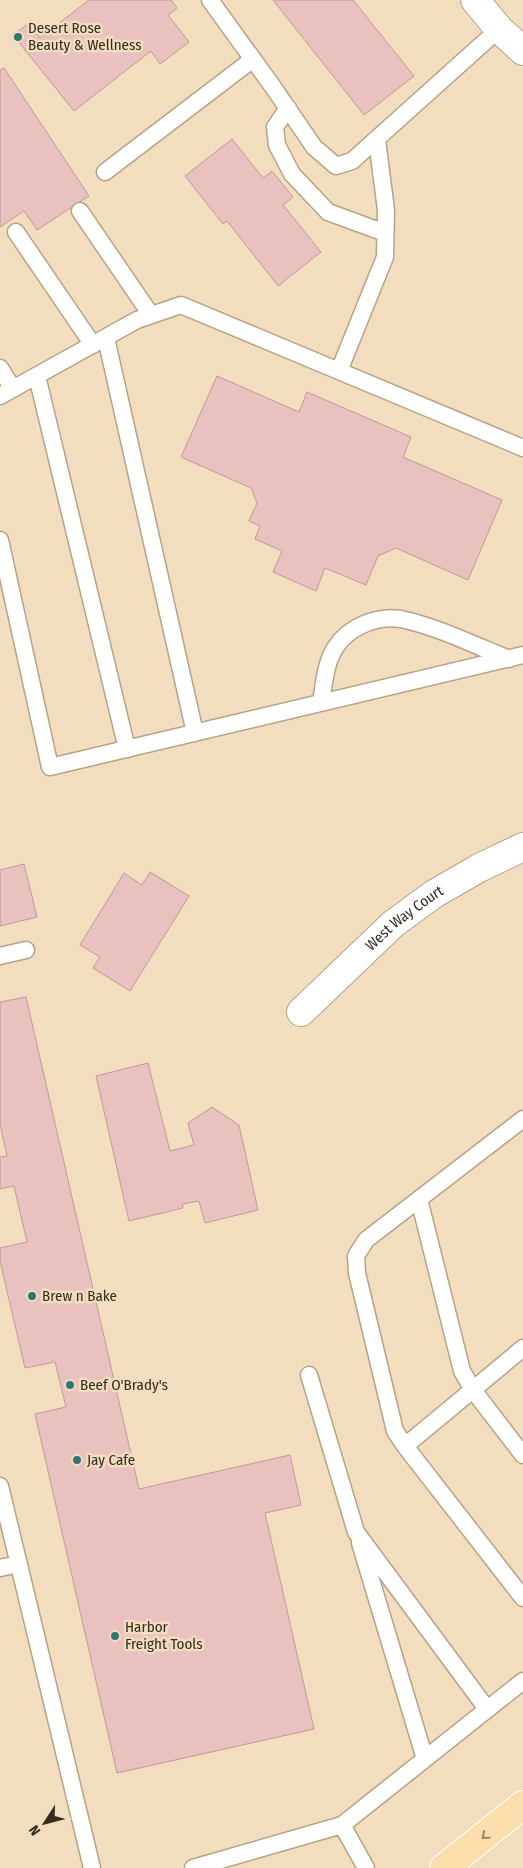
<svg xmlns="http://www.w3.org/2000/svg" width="523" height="1868" font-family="'Fira Sans Condensed',sans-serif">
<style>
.building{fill:#e9c1bf;stroke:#c09a98}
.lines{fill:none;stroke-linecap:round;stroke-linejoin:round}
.service-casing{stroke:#b6a286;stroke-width:19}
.minor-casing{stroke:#b6a286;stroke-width:30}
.tertiary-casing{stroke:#b6a286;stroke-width:30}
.primary-casing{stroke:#fff;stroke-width:30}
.service{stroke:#fff;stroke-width:16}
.minor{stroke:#fff;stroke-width:28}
.tertiary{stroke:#fff;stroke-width:28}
.primary{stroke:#fadeab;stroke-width:28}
.oneway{stroke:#978566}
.poi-dot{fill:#2f7877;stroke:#f2ddbf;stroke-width:2}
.labels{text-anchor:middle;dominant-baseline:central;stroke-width:5;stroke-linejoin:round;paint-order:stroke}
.poi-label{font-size:15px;fill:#342c21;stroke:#f2ddbf;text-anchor:start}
.street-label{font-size:15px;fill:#342c21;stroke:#f2ddbf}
</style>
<rect width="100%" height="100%" fill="#f2ddbf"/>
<path class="building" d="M89,0h82l6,8 -9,7 21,27 -29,22 -9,-13 -77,60 -61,-76 16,-12 11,15z
M273,0h80l61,76 -50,39z
M4,68l85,128 -52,34 -13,-19 -24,16v-157z
M232,139l31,39 9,-7 21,26 -10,8 38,47 -43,34 -51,-65 -4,3 -38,-48z
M217,376l82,36 8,-20 104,45 -8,20 99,43 -34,80 -72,-32 -18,8 -12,29 -41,-17 -9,23 -43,-19 9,-21 -27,-12 5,-13 -11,-5 8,-18 -6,-15 -70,-31z
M24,864l13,53 -37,9v-56z
M150,872l39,24 -59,95 -37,-23 7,-11 -20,-12 44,-72 18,12z
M26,997l113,492 151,-34 11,50 -36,8 49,216 -197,44 -82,-359 31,-7 -11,-45 -30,6 -25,-107v-13l27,-6 -13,-56 -14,3v-32l7,-1 -7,-32v-122z
M148,1063l22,88 24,-6 -6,-22 24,-16 27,18 19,85 -53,13 -6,-22 -17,3 1,4 -54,13 -33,-145z"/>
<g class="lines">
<defs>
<path id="service" d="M210,0l63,87 41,60 22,19 16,-5 147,-132
M288,108l-13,19 2,18 15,29 36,38 57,21
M105,172l148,-113
M80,211l71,104
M16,232l77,113
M106,338l89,395
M0,368l13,21
M339,371l46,-114 1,-47 -9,-70
M37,376l90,373
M0,396l137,-76 44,-15 342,143
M0,540l50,227 473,-112
M321,703c3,-18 4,-39 14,-55 13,-21 42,-33 66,-29 37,8 73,26 108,40
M0,956l26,-6
M523,1119l-157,121 -10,16 1,17 38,158 10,15 118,152
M419,1199l43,172 11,19 50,65
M309,1375l47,157 131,177
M405,1446l118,-98
M0,1486l92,382
M360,1543l65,216
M0,1568l19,-4
M193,1868l149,-43
M366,1868l-24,-43 181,-144"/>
<g id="minor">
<path id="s1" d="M301,1012l92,-88 41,-30 45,-26 44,-21"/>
</g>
<path id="tertiary" d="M475,0l24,29 24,22"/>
<path id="primary" d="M444,1868l79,-63"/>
</defs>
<use href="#service" class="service-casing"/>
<use href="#minor" class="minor-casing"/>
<use href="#tertiary" class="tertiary-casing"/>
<use href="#primary" class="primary-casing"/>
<use href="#service" class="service"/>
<use href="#minor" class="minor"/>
<use href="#tertiary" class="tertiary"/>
<use href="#primary" class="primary"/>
</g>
<defs><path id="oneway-chevron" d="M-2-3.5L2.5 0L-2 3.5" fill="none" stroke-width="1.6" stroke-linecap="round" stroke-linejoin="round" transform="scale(1.25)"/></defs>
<use class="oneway" href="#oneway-chevron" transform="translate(485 1836) rotate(141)"/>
<g class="poi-dot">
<circle cx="18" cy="37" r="5"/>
<circle cx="32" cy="1296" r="5"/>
<circle cx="70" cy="1385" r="5"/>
<circle cx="77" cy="1460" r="5"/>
<circle cx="115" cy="1636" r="5"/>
</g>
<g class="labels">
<g class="poi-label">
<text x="28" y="28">Desert Rose<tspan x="28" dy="17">Beauty &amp; Wellness</tspan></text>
<text x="42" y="1296">Brew n Bake</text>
<text x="80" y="1385">Beef O'Brady's</text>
<text x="87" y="1460">Jay Cafe</text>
<text x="125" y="1627">Harbor<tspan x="125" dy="17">Freight Tools</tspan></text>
</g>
<g class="street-label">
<text stroke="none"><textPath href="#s1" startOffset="140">West Way Court</textPath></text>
</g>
</g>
<g transform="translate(45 1823) rotate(234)" stroke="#f2ddbf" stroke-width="4" paint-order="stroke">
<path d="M0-4L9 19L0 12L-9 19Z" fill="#342c21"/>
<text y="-8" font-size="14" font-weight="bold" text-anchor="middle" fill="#342c21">N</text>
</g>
</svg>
